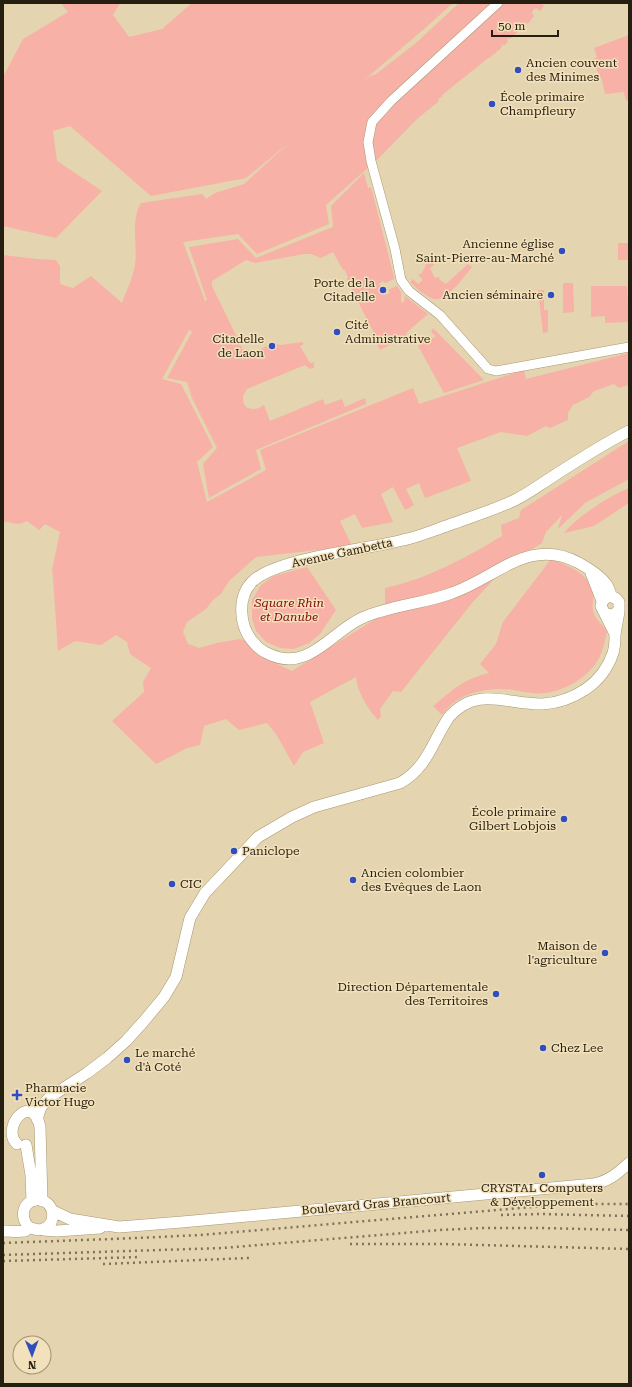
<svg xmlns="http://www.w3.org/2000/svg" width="632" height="1387" font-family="'Roboto Serif',serif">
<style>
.green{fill:#f7b1a7}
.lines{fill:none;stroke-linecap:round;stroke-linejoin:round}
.tertiary-casing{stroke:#a79874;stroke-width:10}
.secondary-casing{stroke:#a79874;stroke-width:12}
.tertiary{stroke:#fff;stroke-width:9}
.secondary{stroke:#fff;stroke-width:11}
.rail{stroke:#7e745b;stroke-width:2.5;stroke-dasharray:2 4;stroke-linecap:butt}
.poi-dot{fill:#304ebf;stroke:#f2e1bb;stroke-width:1.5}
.labels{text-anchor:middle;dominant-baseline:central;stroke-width:3;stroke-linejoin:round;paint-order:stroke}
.poi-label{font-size:12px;fill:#251f11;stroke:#f2e1bb;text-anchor:start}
.street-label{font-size:12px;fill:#251f11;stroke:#f2e1bb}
.park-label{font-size:12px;font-style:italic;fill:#84070b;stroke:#f2e1bb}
</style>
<rect width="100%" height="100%" fill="#e4d4af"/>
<path class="green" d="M61,3h59l-7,12 16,22 33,-8 30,-26h261l-29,26 -62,53 8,-6 6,-2 40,-31 43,-40h86l-3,1 2,2 -4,5 -4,-3 -3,2 -1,3 2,3 -6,8 -3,-2 -1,2 1,1 -15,14 -2,-1 -1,2 1,2 -4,4 -2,-2 -1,1 1,2 -4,4h-2l1,1 -4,3 -1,-1v2l-5,3 -45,36 1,1 -5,3 1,2 -22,18 -39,40 -52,46 3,19 -72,30 -19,-20 -55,8 22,59 2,-1 -18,-53 49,-8 18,19 77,-31 -2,-21 33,-33 4,15 3,-1 23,90v2l-9,4 -2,-2 -4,3 7,11 4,-2 -2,-3 9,-4 4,6v10h3l1,-6 23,18 -21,18 -1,5 -26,13 -7,-14 2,-1 -28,-55 1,-3 -4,-8 -1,1 -10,-18 -12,6 -10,-4h-7l-49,9 -9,-3 -34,21v5l34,70 27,-13 8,2 21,-3 2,2 -4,2 10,17 4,-1v6l-4,1 -5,-4 -58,24c-11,14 2,27 17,16l6,16 53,-22 2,6 17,-6 3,8 20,-9 1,6 -110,46 5,19 -52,29 -6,-34 14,-16 -25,-50 -5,-16 -20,-4 25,-46 -3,-2 -27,49 19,5 32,63 -16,15 10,40 59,-32 -6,-20 153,-62 6,16 105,-34 2,9 103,-26v32l-10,3 -5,-4 -20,7 -5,6 -16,8 -5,8v7l-18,8 -4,-2 -19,10 -26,-4 -44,16 14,33 -46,17 -6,-15 -13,6 8,16 -9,5 -12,-23 -12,7 12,28 -31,6 -7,-14 -15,7 12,25 -96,11 -27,24 -8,13 -8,6 -7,9 -19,13 -4,10 5,12 11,4 18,-5 23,-4 6,2 10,13 36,17 93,-58v-25c42,-9 80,-30 117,-52l-1,-11 18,-7 2,-8 108,-69v38l-44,24 -27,26 4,-14 -16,17 -4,11 -23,14 -25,22 -22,24 -71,89 -8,-1 -13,18 1,7 -3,4c-10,-11 -21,-28 -22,-43l-46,25 14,41 -21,9 -9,14 -18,-32 -9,-11 -28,7 -13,-11 -22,7 -4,19 -13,3 -31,16 -44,-43 32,-29 -1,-10 8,-14 -21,-14 -3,-12 -11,-7 -15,10 -26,-4 -17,10 -5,-73 -1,-8 8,-38 -15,-8 -6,6 -12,-9c-11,6 -13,0 -24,1v-267l34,4 19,1 4,6v18l13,4 18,-12 31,27c4,-12 11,-25 13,-38 3,-20 -5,-44 6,-62l61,-9 4,5 9,-6 29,-9 46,-42 -44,36 -95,18 -81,-70 -17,5 4,30 45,30 -46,47 -53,-12v-149l20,-38 45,-27z
M629,35v65l-3,1 -2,-9 -19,2 -3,-14 -10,-20 5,-3 -3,-9z
M618,243h11v17h-11z
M430,256l4,9 -4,3 5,10 4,-1 1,3 6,4 22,-20 4,3c-8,9 -25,35 -38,32 -8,-2 -18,-11 -24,-17l3,-3 5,5 5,-4 -5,-5 4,-2z
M563,283h10l1,29 -11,1z
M591,286h36l2,36 -24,1v-7l-14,1z
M538,290h6v20h4v22l-5,1z
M433,328l51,52 -40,13 -26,-47 9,-9 3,3 6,-4 -5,-4z
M629,488v15l-35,23 -30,7c15,-18 44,-36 65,-45z
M551,559c16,6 39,15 42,33 1,8 -2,15 1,22 2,6 9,11 13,17 -2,10 -4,20 -9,29 -11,18 -33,31 -54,33 -14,2 -28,-4 -42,-4 -23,0 -46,6 -60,26l-9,-9c20,-16 30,-27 56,-33l-9,-9 16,-20 7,-22z
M307,567l29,43 -16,24 -11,9 -15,6 -14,-1 -14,-6 -10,-11 -4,-12v-19l9,-15 13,-9z"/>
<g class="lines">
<defs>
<path id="tertiary" d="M498,3l-107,98 -19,21 -4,20 3,19 24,88 6,31 8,11 31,24 48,54 8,2 133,-24"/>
<path id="secondary" d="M591,573l11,28
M612,597c-2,-4 -3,-9 -5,-12 -6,-9 -19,-17 -28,-22 -50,-27 -83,15 -127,30 -29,11 -61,12 -90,25 -31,14 -54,55 -93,36 -5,-2 -10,-5 -14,-10 -16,-16 -19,-48 -1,-64 18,-15 65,-24 88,-28 20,-4 41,-7 61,-12 15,-3 31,-10 46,-15 22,-8 45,-15 66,-25 12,-6 23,-14 34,-21 26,-17 52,-34 80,-48
M605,614l7,1 7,-4v-9c-6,-9 -16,-6 -18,4l14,28
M37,1119l4,-12 9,-10 37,-24 20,-15 19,-17 18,-20 20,-24 12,-20 14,-59 15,-25 53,-56 34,-20 22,-10 86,-24c28,-16 32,-41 49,-66 28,-32 59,-12 94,-13 16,-1 31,-7 43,-15 13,-9 22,-21 27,-36 2,-6 2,-12 2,-18 1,-8 3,-16 4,-24
M17,1144c-17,-16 15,-54 23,-17l2,74
M26,1145l5,30 1,26
M53,1211l17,8 49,8 63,-5 412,-38c15,-3 24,-11 35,-21
M43,1230l14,1 43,-3
M3,1231c7,0 15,1 22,0 1,-1 4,-3 6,-3 4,1 7,3 12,1 16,-5 11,-31 -7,-29 -15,2 -16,20 -6,28"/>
</defs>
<use href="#tertiary" class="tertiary-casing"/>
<use href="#secondary" class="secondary-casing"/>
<use href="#tertiary" class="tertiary"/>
<use href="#secondary" class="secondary"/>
<path class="rail" d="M501,1215l39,-1 89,2
M3,1243l135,-5 62,-3 333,-28 44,-3h52
M350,1244h93l186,5
M3,1255l220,-7 216,-18 44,-2h57l89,2
M3,1261l138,-4
M103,1264l146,-6"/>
</g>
<g class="poi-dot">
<circle cx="518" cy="70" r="4"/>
<circle cx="492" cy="104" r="4"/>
<circle cx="562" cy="251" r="4"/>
<circle cx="383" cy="290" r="4"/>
<circle cx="551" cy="295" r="4"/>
<circle cx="337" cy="332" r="4"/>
<circle cx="272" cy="346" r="4"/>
<circle cx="564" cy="819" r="4"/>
<circle cx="234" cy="851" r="4"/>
<circle cx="353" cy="880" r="4"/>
<circle cx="172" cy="884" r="4"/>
<circle cx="605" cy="953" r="4"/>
<circle cx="496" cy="994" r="4"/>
<circle cx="543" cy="1048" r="4"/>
<circle cx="127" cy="1060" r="4"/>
<path d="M15 1089h4v4h4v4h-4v4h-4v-4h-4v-4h4z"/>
<circle cx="542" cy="1175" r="4"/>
</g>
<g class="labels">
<g class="poi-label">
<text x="526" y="63">Ancien couvent<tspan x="526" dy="14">des Minimes</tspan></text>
<text x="500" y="97">École primaire<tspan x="500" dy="14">Champfleury</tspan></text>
<text x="554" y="244" text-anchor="end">Ancienne église<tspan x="554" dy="14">Saint-Pierre-au-Marché</tspan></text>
<text x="375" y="283" text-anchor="end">Porte de la<tspan x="375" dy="14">Citadelle</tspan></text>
<text x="543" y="295" text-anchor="end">Ancien séminaire</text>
<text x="345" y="325">Cité<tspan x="345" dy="14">Administrative</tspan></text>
<text x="264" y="339" text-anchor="end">Citadelle<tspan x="264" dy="14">de Laon</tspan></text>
<text x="556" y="812" text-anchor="end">École primaire<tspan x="556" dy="14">Gilbert Lobjois</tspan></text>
<text x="242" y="851">Paniclope</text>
<text x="361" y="873">Ancien colombier<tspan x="361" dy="14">des Evêques de Laon</tspan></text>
<text x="180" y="884">CIC</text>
<text x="597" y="946" text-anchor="end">Maison de<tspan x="597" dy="14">l'agriculture</tspan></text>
<text x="488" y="987" text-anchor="end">Direction Départementale<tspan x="488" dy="14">des Territoires</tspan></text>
<text x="551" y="1048">Chez Lee</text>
<text x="135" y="1053">Le marché<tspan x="135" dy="14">d'à Coté</tspan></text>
<text x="25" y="1088">Pharmacie<tspan x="25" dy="14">Victor Hugo</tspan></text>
<text x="542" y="1188" text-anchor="middle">CRYSTAL Computers<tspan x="542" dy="14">&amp; Développement</tspan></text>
</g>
<g class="street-label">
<text transform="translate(342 553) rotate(-12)">Avenue Gambetta</text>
<text transform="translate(376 1204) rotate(-5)">Boulevard Gras Brancourt</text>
</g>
<g class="park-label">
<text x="289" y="603">Square Rhin<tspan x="289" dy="14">et Danube</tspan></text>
</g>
</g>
<rect width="632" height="1387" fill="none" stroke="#251f11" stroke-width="8"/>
<g transform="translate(32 1355) rotate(179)"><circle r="19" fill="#f2e1bb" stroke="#a09377"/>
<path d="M0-3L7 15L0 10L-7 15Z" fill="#304ebf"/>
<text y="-6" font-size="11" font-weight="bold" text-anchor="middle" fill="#251f11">N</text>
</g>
<path d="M492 30v6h66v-6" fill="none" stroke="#251f11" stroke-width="2"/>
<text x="498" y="30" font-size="12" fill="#251f11" stroke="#f2e1bb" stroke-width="3" paint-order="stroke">50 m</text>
</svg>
